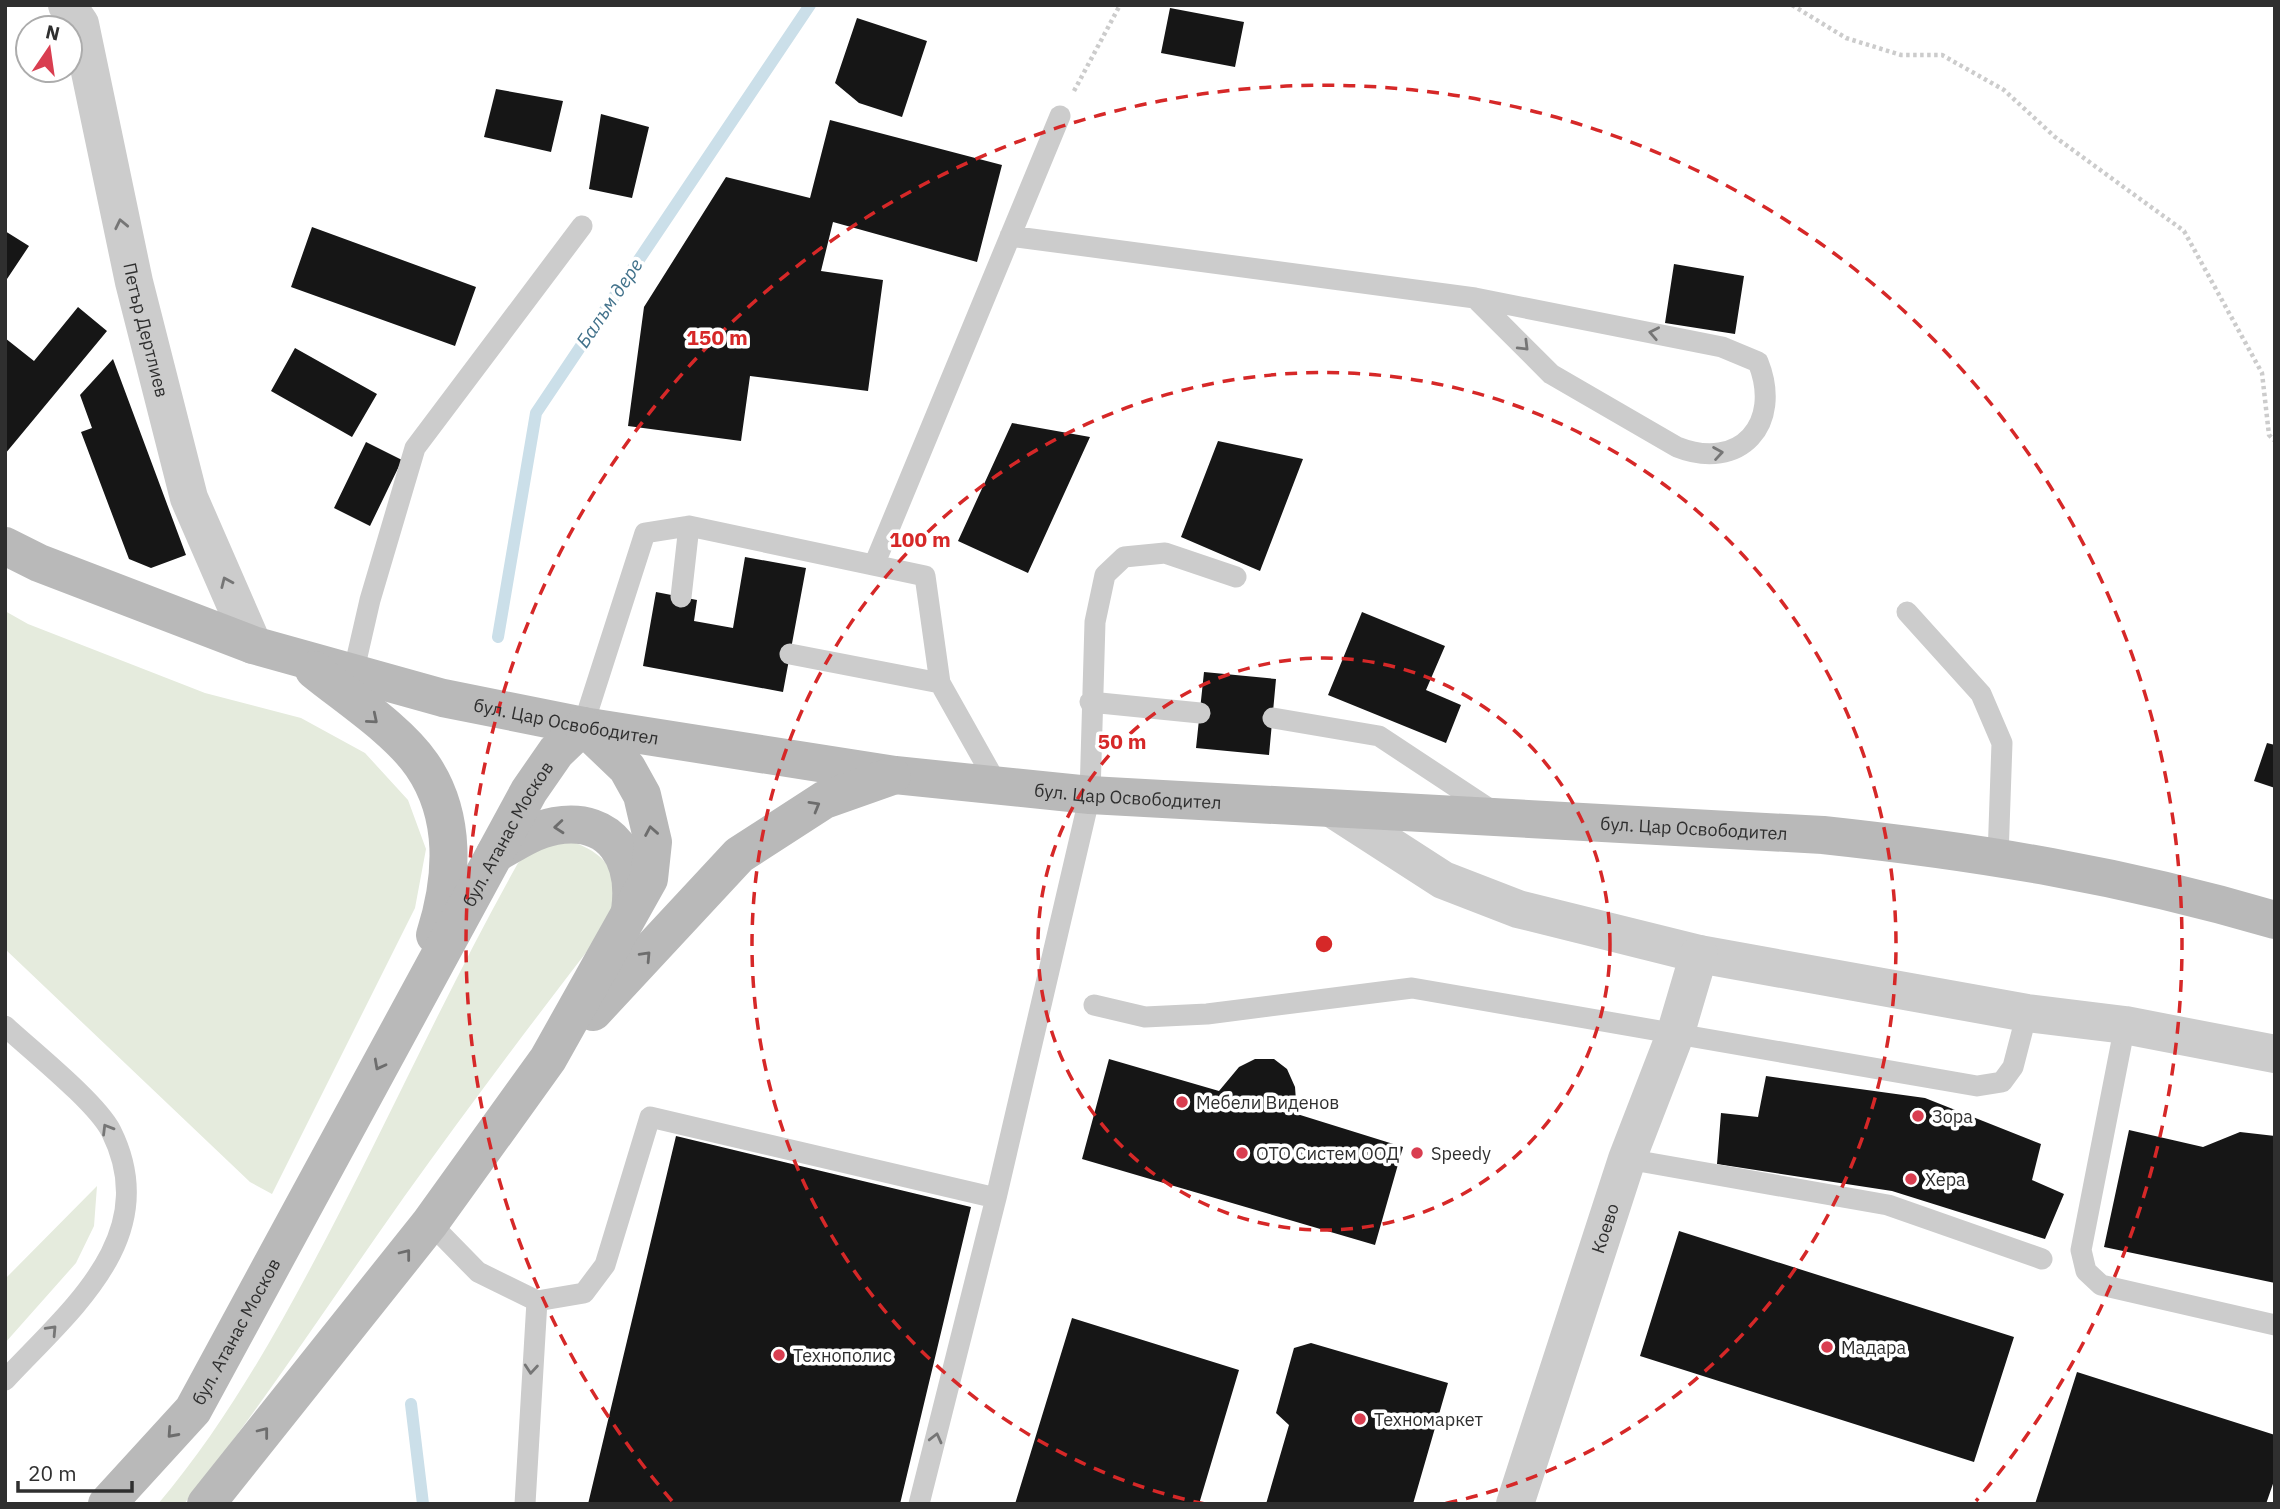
<svg xmlns="http://www.w3.org/2000/svg" width="2280" height="1509" font-family="'IBM Plex Sans',sans-serif">
<style>
.green{fill:#e5ebdd}
.lines{fill:none;stroke-linecap:round;stroke-linejoin:round}
.stream{stroke:#cbdfe9;stroke-width:12}
.building{fill:#161616}
.path{stroke:#ccc;stroke-width:4.5;stroke-dasharray:3.5 3.5;stroke-linecap:butt}
.lane{stroke:#ccc;stroke-width:21}
.street{stroke:#ccc;stroke-width:38}
.secondary{stroke:#b9b9b9;stroke-width:38}
.oneway{stroke:#767676}
.oneway2{stroke:#6d6d6d}
.ring{fill:none;stroke:#d62828;stroke-width:3.5;stroke-dasharray:12 9}
.poi-dot{fill:#d93e50;stroke:#fff;stroke-width:2.5}
.labels{text-anchor:middle;dominant-baseline:central;stroke-width:7;stroke-linejoin:round;paint-order:stroke}
.street-label{font-size:18px;fill:#2f2f2f;stroke:#fff}
.poi-label{font-size:18px;fill:#2f2f2f;stroke:#fff;text-anchor:start}
.water-label{font-size:19px;font-style:italic;fill:#42728b;stroke:#fff}
.centre{fill:#d62828;stroke:#fff;stroke-width:3.5}
.ring-label{font-size:21px;text-anchor:middle;font-weight:bold;fill:#d62828;stroke:#fff;stroke-width:7;stroke-linejoin:round;paint-order:stroke}
</style>
<rect width="100%" height="100%" fill="#fff"/>
<path class="green" d="M5,611l23,13 177,69 96,25 64,35 43,47 18,49 -11,59 -143,286 -22,-12 -245,-233z
M573,842c45,16 49,45 32,86 -68,88 -136,178 -201,269 -73,103 -141,208 -220,307h-26c61,-72 108,-153 152,-235 72,-134 134,-274 208,-406l20,-17z
M97,1186l-3,40 -18,37 -71,80v-64z"/>
<g class="lines">
<path class="stream" d="M498,637l38,-224 274,-408
M411,1404l12,100"/>
</g>
<path class="building" d="M1170,8l74,14 -9,45 -74,-14z
M857,18l70,23 -25,76 -43,-14 -24,-20z
M496,89l67,12 -12,51 -67,-15z
M601,114l48,13 -17,71 -43,-9z
M830,120l172,45 -25,97 -144,-40 -12,49 62,9 -15,111 -118,-15 -9,65 -113,-15 16,-119 82,-130 84,21z
M312,227l164,60 -21,59 -164,-59z
M5,231l24,15 -24,36z
M1674,264l70,12 -9,58 -70,-11z
M78,307l29,24 -102,123v-116l29,23z
M295,348l82,46 -25,43 -81,-46z
M113,359l73,196 -35,13 -22,-9 -48,-127 11,-4 -12,-33z
M1012,423l78,14 -62,136 -70,-32z
M1218,441l85,18 -43,112 -79,-34z
M366,442l36,18 -32,66 -36,-18z
M745,557l61,11 -23,124 -140,-26 13,-74 41,8 -3,21 39,7z
M1362,612l83,34 -19,44 35,15 -15,38 -118,-48z
M1204,672l72,7 -7,76 -73,-7z
M2267,743l8,2v43l-21,-7z
M1109,1059l110,32 20,-24 16,-8h19l13,10 8,18 2,27 106,33 -28,98 -293,-86z
M1766,1076l159,22 116,46 -9,36 32,14 -19,45 -153,-48 -175,-27 4,-51 37,4z
M2129,1130l74,17 37,-15 35,4v147l-171,-36z
M676,1136l295,71 -71,297h-312z
M1679,1231l335,106 -40,125 -334,-106z
M1072,1318l167,52 -40,134h-184z
M1311,1343l137,40 -35,121h-147l23,-79 -13,-12 18,-65z
M2077,1372l198,63v43l-9,26h-231z"/>
<g class="lines">
<path class="path" d="M1792,5l54,33 55,17h41l62,35 51,47 129,94 78,142 7,62 6,6
M1074,91l46,-86"/>
<path class="lane" d="M1010,236l465,62 247,49 36,15c25,62 -18,110 -81,85l-126,-73 -76,-76
M874,565l186,-449
M681,597l8,-71
M1907,612l74,82 21,49 -4,114
M790,654l150,29 58,103
M353,674l17,-74 45,-152 167,-222
M1090,702l110,11
M1273,718l106,18 115,76
M583,726l62,-193 44,-7 236,50 15,107
M1094,1005l51,12 62,-3 205,-26 565,98 25,-4 11,-15 14,-54
M2125,1025l-44,225 5,21 15,14 174,40
M5,1026c27,25 91,76 106,105 53,106 -42,180 -106,249
M1627,1159l261,46 154,54
M430,1223l48,49 59,29 47,-8 21,-28 45,-148 346,81 94,-403 5,-173 10,-47 19,-18 41,-4 71,24
M525,1504l12,-203
M919,1504l77,-306"/>
<g class="street">
<path id="s1" d="M67,5l13,19 54,258 55,216 64,147"/>
<path d="M1333,809l110,71 75,29 181,45 328,59 98,12 150,29"/>
<path id="s2" d="M1515,1504l112,-345 48,-124 24,-81"/>
</g>
<g class="secondary">
<path id="s3" d="M5,546l34,17 214,82 190,53 140,28 312,49 195,20 733,40c158,17 299,40 452,85"/>
<path d="M314,670c33,27 84,60 108,95 35,51 31,114 13,170"/>
<path d="M495,854c19,-11 38,-24 60,-28 58,-10 82,34 75,85"/>
<path d="M593,1012l146,-157 85,-55 68,-24"/>
<path id="s4" d="M107,1504l86,-94 336,-619 27,-39 27,-26"/>
<path d="M206,1504l224,-281 118,-164 101,-180 4,-37 -11,-47 -15,-27 -44,-42"/>
</g>
</g>
<defs><path id="oneway-chevron" d="M-2-3.5L2.5 0L-2 3.5" fill="none" stroke-width="1.6" stroke-linecap="round" stroke-linejoin="round" transform="scale(1.75)"/></defs>
<g class="oneway">
<use href="#oneway-chevron" transform="translate(121 224) rotate(-102)"/>
<use href="#oneway-chevron" transform="translate(1654 333) rotate(-169)"/>
<use href="#oneway-chevron" transform="translate(1524 346) rotate(45)"/>
<use href="#oneway-chevron" transform="translate(1718 453) rotate(-9)"/>
<use href="#oneway-chevron" transform="translate(226 582) rotate(-114)"/>
<use href="#oneway-chevron" transform="translate(107 1129) rotate(-121)"/>
<use href="#oneway-chevron" transform="translate(52 1330) rotate(-47)"/>
<use href="#oneway-chevron" transform="translate(531 1369) rotate(95)"/>
<use href="#oneway-chevron" transform="translate(936 1438) rotate(-76)"/>
</g>
<g class="oneway2">
<use href="#oneway-chevron" transform="translate(373 719) rotate(40)"/>
<use href="#oneway-chevron" transform="translate(815 806) rotate(-30)"/>
<use href="#oneway-chevron" transform="translate(559 827) rotate(175)"/>
<use href="#oneway-chevron" transform="translate(651 831) rotate(-100)"/>
<use href="#oneway-chevron" transform="translate(646 956) rotate(-47)"/>
<use href="#oneway-chevron" transform="translate(379 1065) rotate(118)"/>
<use href="#oneway-chevron" transform="translate(406 1254) rotate(-52)"/>
<use href="#oneway-chevron" transform="translate(264 1432) rotate(-52)"/>
<use href="#oneway-chevron" transform="translate(172 1433) rotate(132)"/>
</g>
<g class="ring">
<circle cx="1324" cy="944" r="286"/>
<path d="M1205 1504A572 572 0 1 1 1443 1504"/>
<path d="M672 1501A858 858 0 1 1 1976 1501"/>
</g>
<g class="poi-dot">
<circle cx="1182" cy="1102" r="7"/>
<circle cx="1918" cy="1116" r="7"/>
<circle cx="1242" cy="1153" r="7"/>
<circle cx="1417" cy="1153" r="7"/>
<circle cx="1911" cy="1179" r="7"/>
<circle cx="1827" cy="1347" r="7"/>
<circle cx="779" cy="1355" r="7"/>
<circle cx="1360" cy="1419" r="7"/>
</g>
<g class="labels">
<g class="street-label">
<text stroke="none"><textPath href="#s1" startOffset="336">Петър Дертлиев</textPath></text>
<text stroke="none"><textPath href="#s3" startOffset="590">бул. Цар Освободител</textPath></text>
<text stroke="none"><textPath href="#s3" startOffset="1157">бул. Цар Освободител</textPath></text>
<text stroke="none"><textPath href="#s3" startOffset="1724">бул. Цар Освободител</textPath></text>
<text stroke="none"><textPath href="#s4" startOffset="784">бул. Атанас Москов</textPath></text>
<text stroke="none"><textPath href="#s2" startOffset="290">Коево</textPath></text>
<text stroke="none"><textPath href="#s4" startOffset="217">бул. Атанас Москов</textPath></text>
</g>
<g class="poi-label">
<text x="1196" y="1102">Мебели Виденов</text>
<text x="1932" y="1116">Зора</text>
<text x="1256" y="1153">ОТО Систем ООД</text>
<text x="1431" y="1153">Speedy</text>
<text x="1925" y="1179">Хера</text>
<text x="1841" y="1347">Мадара</text>
<text x="793" y="1355">Технополис</text>
<text x="1374" y="1419">Техномаркет</text>
</g>
<g class="water-label">
<text transform="translate(609 303) rotate(-56)">Балъм дере</text>
</g>
</g>
<circle cx="1324" cy="944" r="10" class="centre"/>
<g class="ring-label">
<text x="717" y="345">150 m</text>
<text x="920" y="547">100 m</text>
<text x="1122" y="749">50 m</text>
</g>
<rect width="2280" height="1509" fill="none" stroke="#2f2f2f" stroke-width="14"/>
<g transform="translate(49 49) rotate(13)"><circle r="33" fill="#ffffff" stroke="#acacac" stroke-width="2"/>
<path d="M0-5L12 26L0 18L-12 26Z" fill="#d93e50"/>
<text y="-10" font-size="19" font-weight="bold" text-anchor="middle" fill="#2f2f2f">N</text>
</g>
<path d="M18 1481v10h114v-10" fill="none" stroke="#2f2f2f" stroke-width="3.5"/>
<text x="28" y="1481" font-size="21" fill="#2f2f2f" stroke="#ffffff" stroke-width="5" paint-order="stroke">20 m</text>
</svg>
